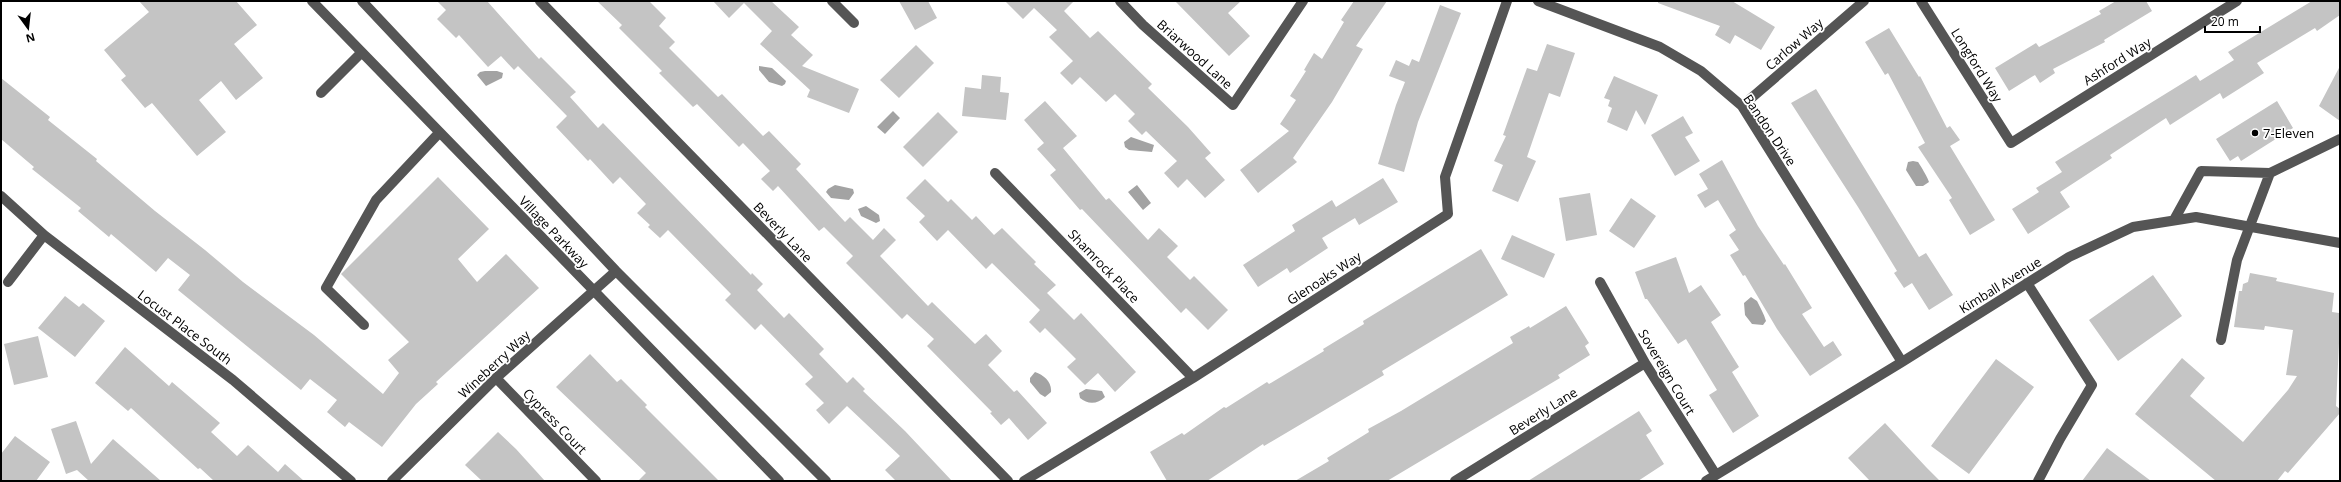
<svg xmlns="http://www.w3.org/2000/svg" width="2341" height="482" font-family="'Open Sans',sans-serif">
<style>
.water{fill:#a3a3a3}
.building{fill:#c4c4c4}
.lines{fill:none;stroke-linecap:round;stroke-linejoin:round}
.minor{stroke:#555;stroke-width:10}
.poi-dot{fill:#000;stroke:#fff;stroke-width:1.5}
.labels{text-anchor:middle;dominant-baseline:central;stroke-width:3.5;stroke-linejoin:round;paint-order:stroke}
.street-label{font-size:13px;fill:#000;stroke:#fff}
.poi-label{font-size:13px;fill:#000;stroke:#fff;text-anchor:start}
</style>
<rect width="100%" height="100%" fill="#fff"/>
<path class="water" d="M759,66l13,2 14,13 -1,3 -3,2 -13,-4 -10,-12z
M485,71h12l6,2 -1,5 -16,8 -9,-11 3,-3z
M893,111l7,7 -15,16 -8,-7z
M1131,137l23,8 -2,7 -23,-2 -4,-3 -1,-5z
M1913,161l5,1c3,4 11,18 11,20l-6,4h-7l-10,-16 2,-8z
M835,185l18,4 1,4 -5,7 -18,-2 -5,-6 2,-3z
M1137,185l14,18 -8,7 -15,-18z
M866,206l13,9 1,6 -4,2 -15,-7 -3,-7z
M1751,297l6,4c3,6 7,13 9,20l-3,4 -11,-1 -7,-9 -1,-12z
M1035,372c9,3 17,10 16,20l-6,5 -5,-3 -10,-12v-4z
M1086,389l16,2 3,6c-7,7 -17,8 -25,1l-1,-5z"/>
<path class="building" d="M139,1h97l21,24 -23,19 29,34 -27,22 -15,-19 -22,19 27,32 -29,24 -45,-53 -7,5 -24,-28 5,-4 -22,-26 45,-38z
M437,1h50l52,58 2,-2 35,35 -6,5 28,31 5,-5 148,152 1,-2 11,11 -6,6 27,28 5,-5 35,36 -5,5 28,29 6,-6 12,12 -2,2 42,40 47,50h-56l-11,-11 15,-14 -53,-50 -18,18 -13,-14 8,-7 -19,-19 8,-7 -52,-53 -6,6 -30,-30 6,-6 -63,-64 -8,8 -12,-11 2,-2 -13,-12 9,-9 -26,-27 -7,7 -23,-25 -2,2 -32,-34 11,-11 -49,-50 -4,4 -13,-14 -13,11 -29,-32 -3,3 -19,-19 9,-9z
M597,1h52l17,17 -7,8 16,16 -6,6 49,49 4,-3 41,42 6,-5 32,33 -5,5 49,53 5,-5 23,23 11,-12 12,12 -16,16 48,50 4,-4 43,42 11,-10 16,17 -14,14 26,27 3,-2 30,33 -19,17 -19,-22 -8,7 -11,-12 2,-1 -65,-66 7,-7 -27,-25 -5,5 -56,-56 7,-7 -29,-29 -5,4 -41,-45 -5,5 -12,-12 9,-8 -27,-28 -4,4 -42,-43 -4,3 -34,-34 3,-2 -43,-43 3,-3z
M713,1h58l28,26 -8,8 22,20 -11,11 57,23 -10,24 -42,-16 3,-7 -50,-46 12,-13 -28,-28 -15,15z
M899,1h29l9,17 -22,12z
M1005,1h69l-10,10 26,27 8,-7 54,53 -4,4 40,39 23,26 -6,5 20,22 -20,18 -18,-19 -9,9 -14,-15 13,-12 -31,-30 -4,4 -14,-14 7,-7 -20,-20 -9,8 -26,-25 -8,8 -12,-12 13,-12 -24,-24 8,-7 -23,-22 -11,11z
M1175,1h66l-13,12 22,23 -21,20z
M1354,1h33l-31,45 7,3 -31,53 -39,56 4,4 -39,31 -18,-23 49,-39 -9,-7 16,-24 -6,-4 16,-25 -2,-1 10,-17 8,6 22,-37 -3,-2z
M1658,1h74l43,26 -14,23 -26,-15 -5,9 -15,-9 5,-9 -62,-23z
M2116,1h30l6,10 -48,29 1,2 -52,27 2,4 -15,10 -5,-8 -26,16 -14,-23 41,-25 3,4 62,-33 -2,-3z
M2312,1h28v14l-23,16 -2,-3 -58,35 7,10 -41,26 -3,-6 -50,32 -4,-7 -56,37 2,3 -52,34 10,15 -42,27 -16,-25 27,-17 -3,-4 26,-16 -7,-10 141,-87 4,6 34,-21 -6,-8z
M1440,5l21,8 -43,109 -14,50 -26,-8 18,-59 9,-23 -16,-6 7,-16 13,6 3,-7 7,3z
M1889,28l30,49 1,-1 27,52 3,-2 10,14 -10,6 45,74 -25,15 -21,-35 3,-2 -34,-51 7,-4 -37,-70 -3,2 -20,-33z
M1547,44l28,9 -15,44 -11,-4 -22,64 9,4 -18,41 -26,-11 11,-26 -9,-4 12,-25 -3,-1 24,-67 10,3z
M916,45l18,18 -35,35 -19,-18z
M2340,66v55l-21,-15z
M982,75l19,2 -1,15 9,1 -3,27 -44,-4 3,-29 16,2z
M1614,76l44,19 -13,30 -9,-15 -9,21 -20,-9 5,-14 -4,-2 2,-6 -6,-2z
M1,78l49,39 -2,3 49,39 -1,2 59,50 50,39 38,32 71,53 69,59 16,-21 -11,-13 21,-18 -68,-68 97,-97 51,52 -31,30 19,23 29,-28 33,34 -103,94 2,2 -22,20 -34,43 -33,-25 -4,5 -18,-15 10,-12 -27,-21 -9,11 -123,-100 12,-15 -22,-17 -12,14 -45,-38 -2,3 -31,-26 3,-3 -49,-39 2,-2 -33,-28z
M1816,89l103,168 7,-4 27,42 -24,15 -17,-27 -8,5 -10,-15 3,-2 -39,-64 -67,-104z
M1045,101l32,35 -14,12 43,52 3,-2 39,42 11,-12 19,18 -11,11 23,23 4,-4 34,34 -20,20 -22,-22 -5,5 -99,-104 -2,1 -30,-35 6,-5 -19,-21 7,-6 -20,-23z
M2277,101l16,27 -52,33 -3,-5 -8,5 -14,-22z
M938,112l20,20 -35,35 -20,-20z
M1683,116l10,17 -8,4 15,24 -25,15 -24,-41z
M1722,160l36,66 26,39 1,-1 27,44 -10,6 22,33 9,-6 9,14 -32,21 -33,-47 -32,-54 -2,1 -13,-21 9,-5 -10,-15 7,-5 -18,-30 -13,8 -8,-13 11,-6 -9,-15z
M1383,178l15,24 -39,23 -4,-7 -33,20 6,10 -38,25 -3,-5 -29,19 -15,-22 52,-34 -3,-6 40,-25 4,7z
M925,179l23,23 3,-3 21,21 4,-4 18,19 8,-7 34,34 -2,2 22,21 -9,8 27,27 7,-7 55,59 -21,20 -17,-19 -13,12 -18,-18 9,-8 -31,-31 -5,5 -11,-11 11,-12 -48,-47 -6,6 -38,-39 -11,11 -18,-19 6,-6 -19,-18z
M1590,193l7,42 -31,6 -7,-43z
M1631,198l25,18 -22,32 -25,-17z
M1512,235l43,19 -11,24 -43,-19z
M1481,249l27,46 -126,76 2,4 -120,71 -1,-2 -56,37h-40l-17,-29 32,-19 2,2 40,-28 2,1 41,-26 2,2 55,-33 -1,-2 41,-25 -1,-3z
M1676,257l13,36 12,-8 20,30 -10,7 28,45 -7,5 27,44 -26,17 -24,-38 8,-5 -31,-51 -8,5 -31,-45h-2l-10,-27z
M2250,273l27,5 -1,3 58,12 -2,19 7,1 1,9 -4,84 4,3v4l-52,60 -3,-2 -8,10h-61l-81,-67 47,-56 23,20 -15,18 53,46 45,-52 9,-14 -11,-1 7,-45 -28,-4 -1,4 -30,-3 5,-36h3l1,-7 5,-2z
M2153,275l29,41 -64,45 -29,-41z
M65,296l14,11 4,-4 22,18 -30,36 -37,-29z
M1566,306l23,37 -4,3 5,9 -32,20 2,3 -173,103h-92l34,-20 -2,-3 42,-26 -1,-3 33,-18 112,-68 -3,-6 19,-11 1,2z
M38,336l10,41 -34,8 -10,-41z
M125,347l44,39 3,-4 48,41 -9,9 26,24 11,-11 30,27 7,-8 19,17h-90l-14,-13 -2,1 -67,-61 -3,3 -33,-28z
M590,354l27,28 4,-3 26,26 -2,2 74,74h-81l8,-8 -90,-86z
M1996,359l38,28 -65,87 -38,-28z
M1639,411l13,20 -6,4 18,29 -26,17h-110z
M76,421l15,43 22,-25 48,42h-72l-12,-11 -11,4 -15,-45z
M1885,423l41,44 14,14h-70l-22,-23z
M498,432l18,17 29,32h-63l-17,-16z
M15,436l35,26 -14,19h-35v-27z
M2107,448l44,33h-69z"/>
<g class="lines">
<path class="minor" d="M312,1l467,480
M362,1l254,270 210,210
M540,1l468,480
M832,1l22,22
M1120,1l23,24 90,80 70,-104
M1538,1l122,46 41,24 41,35 160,256
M1921,1l90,142 226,-142
M321,93l40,-40
M1742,106l122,-105
M995,173l198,205
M1,196l43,39 189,145 118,101
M2174,220l27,-49 69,2
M8,282l36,-47
M1600,282l45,81 71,112
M2027,283l65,102 -32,54 -22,42
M364,325l-38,-37 50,-88 63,-67
M2221,340l16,-80 33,-87 70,-34
M496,378l100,103
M392,481l104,-103 120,-107
M1024,481l169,-103 255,-164 -3,-37 62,-176
M1455,481l190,-118
M1706,481l196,-119 167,-105 64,-30 63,-10 144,26"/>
</g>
<circle class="poi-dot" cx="2255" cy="133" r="4"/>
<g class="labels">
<g class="street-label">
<text transform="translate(1794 44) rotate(-41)">Carlow Way</text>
<text transform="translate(1195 54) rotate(42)">Briarwood Lane</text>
<text transform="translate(2117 61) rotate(-32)">Ashford Way</text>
<text transform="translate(1977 65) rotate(58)">Longford Way</text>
<text transform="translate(1770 130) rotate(56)">Bandon Drive</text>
<text transform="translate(554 232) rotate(46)">Village Parkway</text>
<text transform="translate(783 232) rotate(46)">Beverly Lane</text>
<text transform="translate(1104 266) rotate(46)">Shamrock Place</text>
<text transform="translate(1324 278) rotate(-33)">Glenoaks Way</text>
<text transform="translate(2000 285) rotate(-32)">Kimball Avenue</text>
<text transform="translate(185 327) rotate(37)">Locust Place South</text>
<text transform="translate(494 364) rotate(-43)">Wineberry Way</text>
<text transform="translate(1667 372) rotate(59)">Sovereign Court</text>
<text transform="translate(1543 411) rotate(-32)">Beverly Lane</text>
<text transform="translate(555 421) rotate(46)">Cypress Court</text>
</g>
<g class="poi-label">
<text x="2263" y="133">7-Eleven</text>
</g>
</g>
<rect width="2341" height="482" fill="none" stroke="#000000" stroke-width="4"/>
<g transform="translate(28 28) rotate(165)" stroke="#ffffff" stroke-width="3" paint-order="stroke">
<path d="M0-3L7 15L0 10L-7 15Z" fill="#000000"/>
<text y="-6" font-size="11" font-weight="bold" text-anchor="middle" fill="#000000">N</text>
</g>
<path d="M2205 26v6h55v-6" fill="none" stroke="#000000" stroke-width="2"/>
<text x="2211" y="26" font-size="12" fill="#000000" stroke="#ffffff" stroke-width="3" paint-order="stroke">20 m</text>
</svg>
